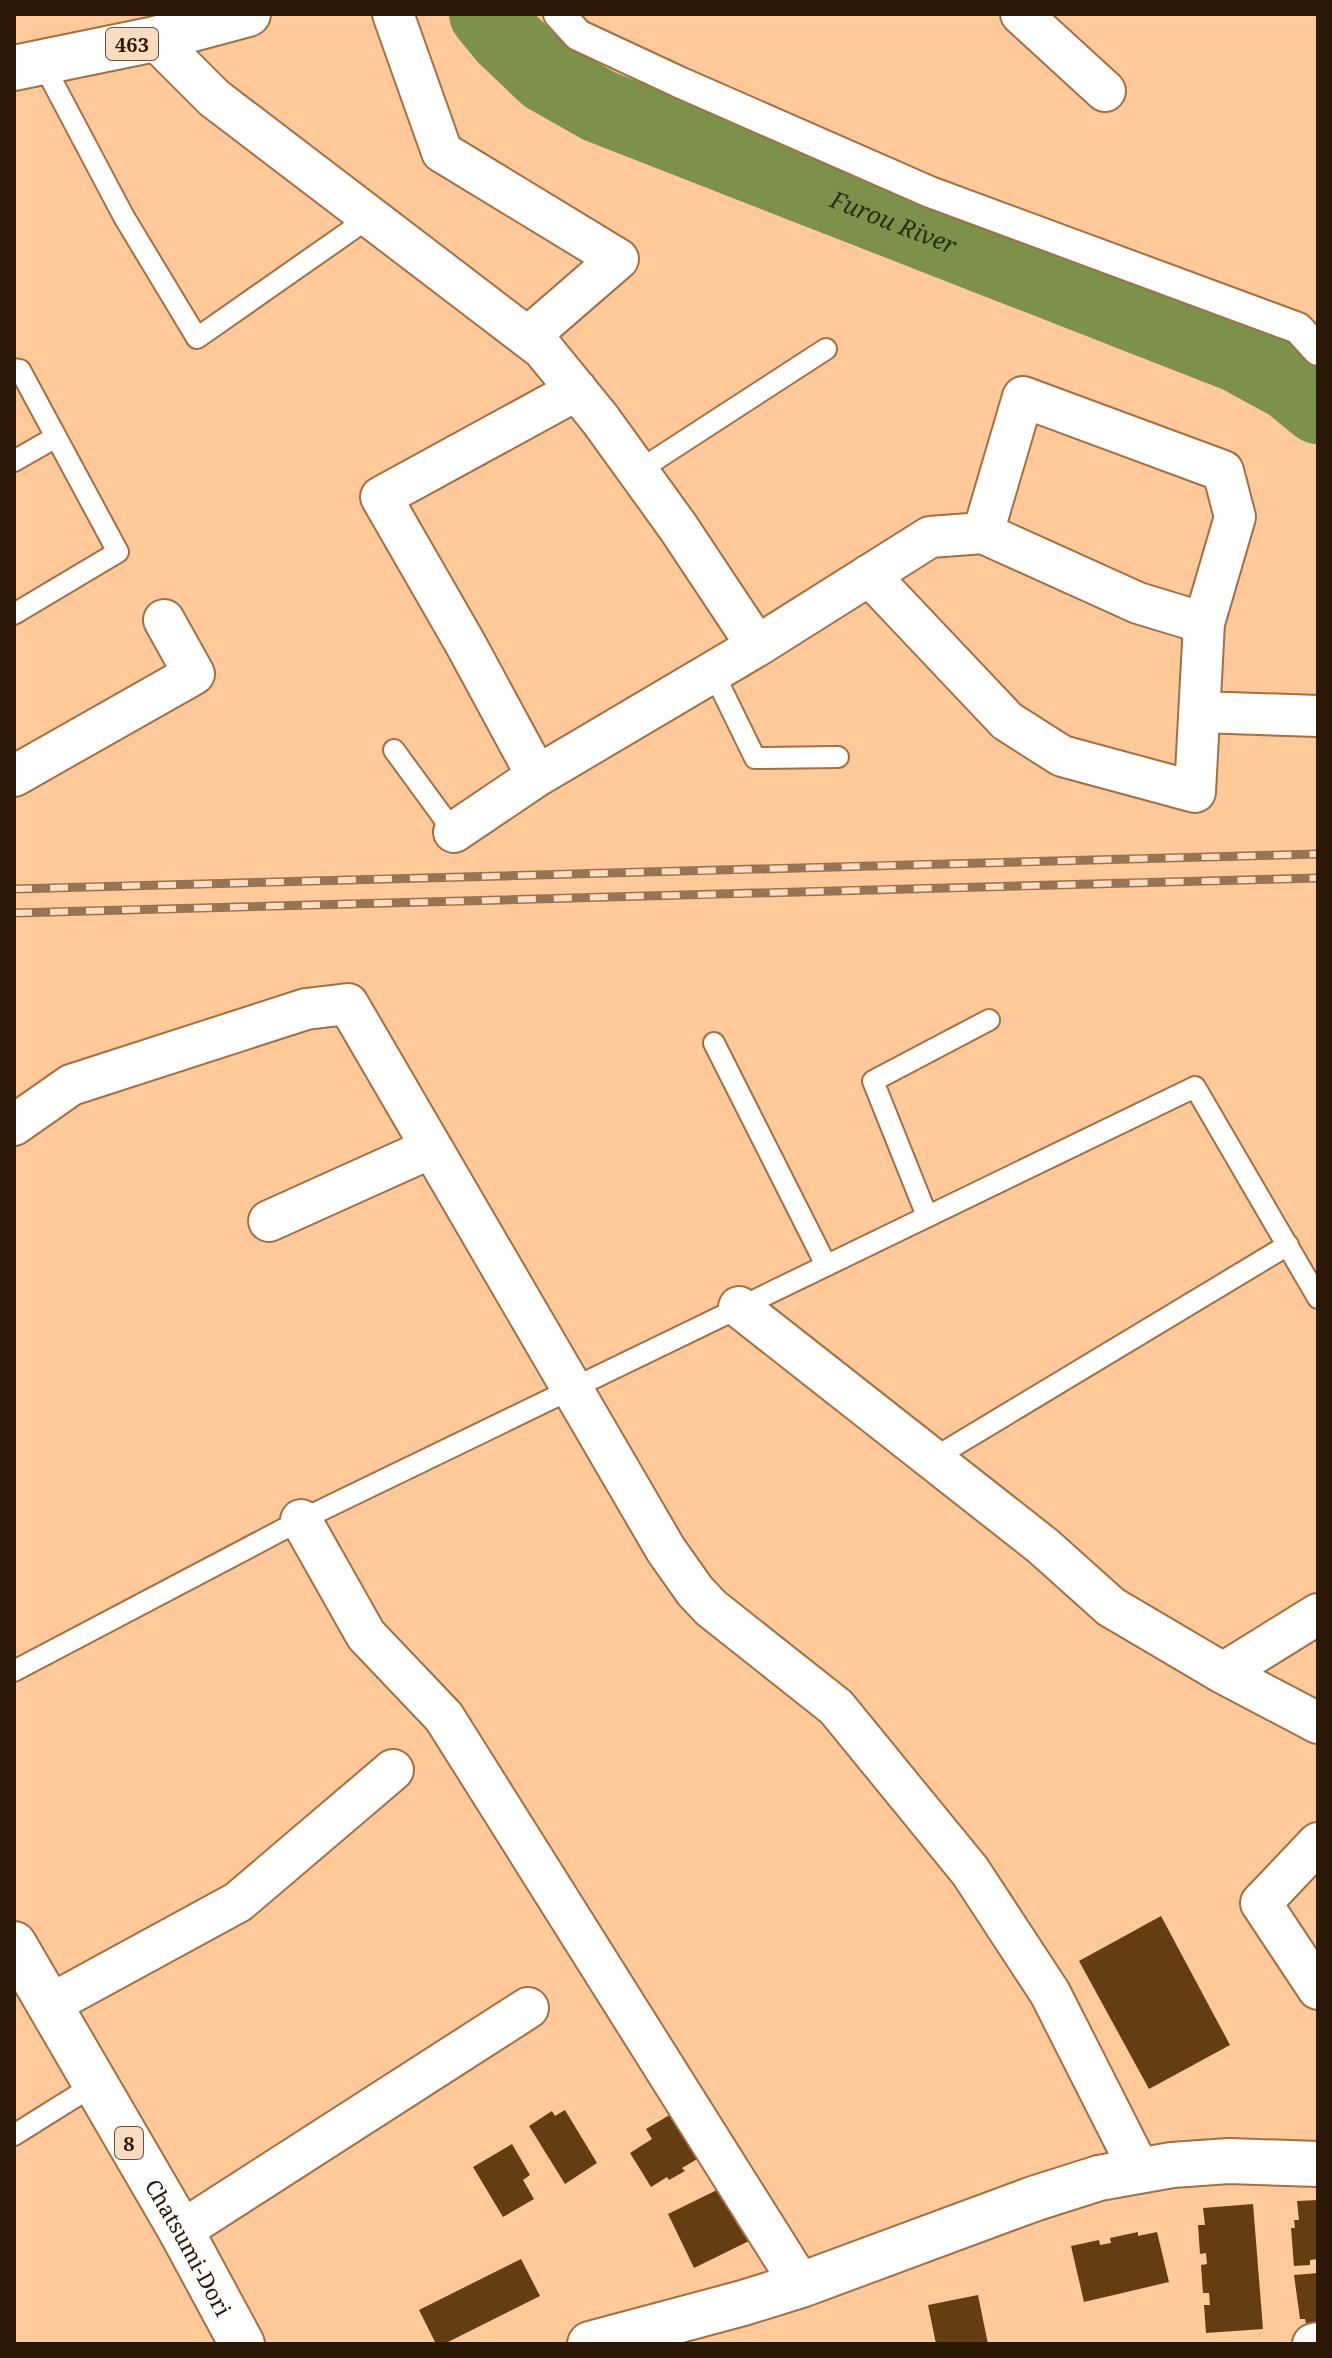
<svg xmlns="http://www.w3.org/2000/svg" width="1332" height="2358" font-family="'Noto Serif',serif">
<style>
.lines{fill:none;stroke-linecap:round;stroke-linejoin:round}
.river{stroke:#7c914a;stroke-width:74}
.building{fill:#653d12}
.service-casing{stroke:#a17043;stroke-width:24}
.pedestrian-casing{stroke:#a17043;stroke-width:34}
.minor-casing{stroke:#a17043;stroke-width:44}
.tertiary-casing{stroke:#a17043;stroke-width:48}
.primary-casing{stroke:#a17043;stroke-width:48}
.trunk-casing{stroke:#a17043;stroke-width:48}
.service{stroke:#fff;stroke-width:20}
.pedestrian{stroke:#fff;stroke-width:30}
.minor{stroke:#fff;stroke-width:40}
.tertiary{stroke:#fff;stroke-width:44}
.primary{stroke:#fff;stroke-width:44}
.trunk{stroke:#fff;stroke-width:44}
.rail-casing{stroke:#997453;stroke-width:9}
.rail{stroke:#fcdcc0;stroke-width:6;stroke-dasharray:18;stroke-linecap:butt}
.labels{text-anchor:middle;dominant-baseline:central;stroke-width:8;stroke-linejoin:round;paint-order:stroke}
.shield{fill:#fcdcc0;stroke:#6a533e;stroke-width:2}
.shield-label{font-size:20px;font-weight:bold;fill:#2c1806}
.street-label{font-size:22px;fill:#2c1806;stroke:#fcdcc0}
.water-label{font-size:24px;font-style:italic;fill:#283011;stroke:#fcdcc0}
</style>
<rect width="100%" height="100%" fill="#ffc99a"/>
<g class="lines">
<path class="river" id="s1" d="M486,14l19,23 41,39 53,30 640,250 51,28 28,23"/>
</g>
<path class="building" d="M1161,1916l69,129 -81,44 -70,-128z
M565,2110l32,53 -32,21 -36,-58 23,-15 3,5z
M673,2113l26,45 -17,10 3,3 -16,9 -2,-3 -16,10 -21,-34 22,-14 -6,-10z
M512,2144l18,31 -7,5 11,19 -31,18 -30,-50z
M725,2186l26,54 -57,28 -26,-54z
M1318,2200v59l-8,1v5l-16,1 -3,-38h4l-1,-8h5l-2,-19z
M1253,2204l10,125 -57,4 -2,-28h6l-1,-12h-6l-2,-28 6,-1 -1,-11 -6,1 -2,-29h7l-2,-17z
M1138,2232v4l19,-4 12,50 -85,20 -13,-56 28,-6 1,5 11,-2 -1,-5z
M521,2259l19,37 -96,48h-8l-17,-34z
M1318,2273v49l-12,1 -1,-4h-5l-6,-44z
M978,2295l10,49h-52l-8,-39z"/>
<g class="lines">
<defs>
<path id="service" d="M42,62l82,155 73,121 173,-121
M14,369l6,1 98,182 -104,62
M14,461l42,-24
M638,471l188,-122
M713,672l42,86 83,-1
M394,750l60,82
M714,1043l112,222
M927,1216l-54,-135 116,-61
M934,1458l354,-213
M14,1671l287,-151 894,-433 123,211
M14,2135l80,-50"/>
<path id="pedestrian" d="M559,14l19,21 101,47 251,110 368,136 20,22"/>
<path id="minor" d="M393,14l49,138 176,107 -90,78
M1021,14l84,77
M155,39l59,59 329,251 57,70 78,108 79,119
M869,575l138,146 55,35 133,36 9,-169 31,-106 -12,-46 -200,-74 -40,136
M1200,712l118,4
M14,776l180,-102 -30,-54
M537,776l-72,-133 -84,-146 196,-107
M454,832l83,-56 220,-130 173,-109 53,-4 155,70 66,20
M14,1125l57,-40 235,-76 42,-5 318,546 29,41 16,17 125,99 134,164 80,122 90,178
M269,1221l162,-73
M739,1307l304,239 68,61 112,66 95,50
M301,1520l65,115 78,82 357,568
M1223,1673l95,-59
M1318,1843l-57,60 57,86
M49,2005l189,-103 155,-132
M181,2231l347,-223
M1313,2344l5,-1"/>
<path id="tertiary" d="M590,2344l153,-41 58,-18 235,-87 63,-20 73,-13 57,-4 89,3"/>
<g id="primary">
<path id="s2" d="M14,1944l167,287 61,113"/>
</g>
<path id="trunk" d="M14,68l141,-29 93,-25"/>
</defs>
<use href="#service" class="service-casing"/>
<use href="#pedestrian" class="pedestrian-casing"/>
<use href="#minor" class="minor-casing"/>
<use href="#tertiary" class="tertiary-casing"/>
<use href="#primary" class="primary-casing"/>
<use href="#trunk" class="trunk-casing"/>
<use href="#service" class="service"/>
<use href="#pedestrian" class="pedestrian"/>
<use href="#minor" class="minor"/>
<use href="#tertiary" class="tertiary"/>
<use href="#primary" class="primary"/>
<use href="#trunk" class="trunk"/>
<defs>
<path id="rail" d="M14,889l1304,-35
M14,913l1304,-35"/>
</defs>
<use href="#rail" class="rail-casing"/>
<use href="#rail" class="rail"/>
</g>
<g class="labels">
<g class="shield">
<rect x="106" y="28" width="52" height="32" rx="6"/>
<rect x="115" y="2127" width="28" height="32" rx="6"/>
</g>
<g class="shield-label">
<text x="132" y="44">463</text>
<text x="129" y="2143">8</text>
</g>
<g class="street-label">
<text stroke="none"><textPath href="#s2" startOffset="350">Chatsumi-Dori</textPath></text>
</g>
<g class="water-label">
<text stroke="none"><textPath href="#s1" startOffset="464">Furou River</textPath></text>
</g>
</g>
<rect width="1332" height="2358" fill="none" stroke="#2c1806" stroke-width="32"/>
</svg>
